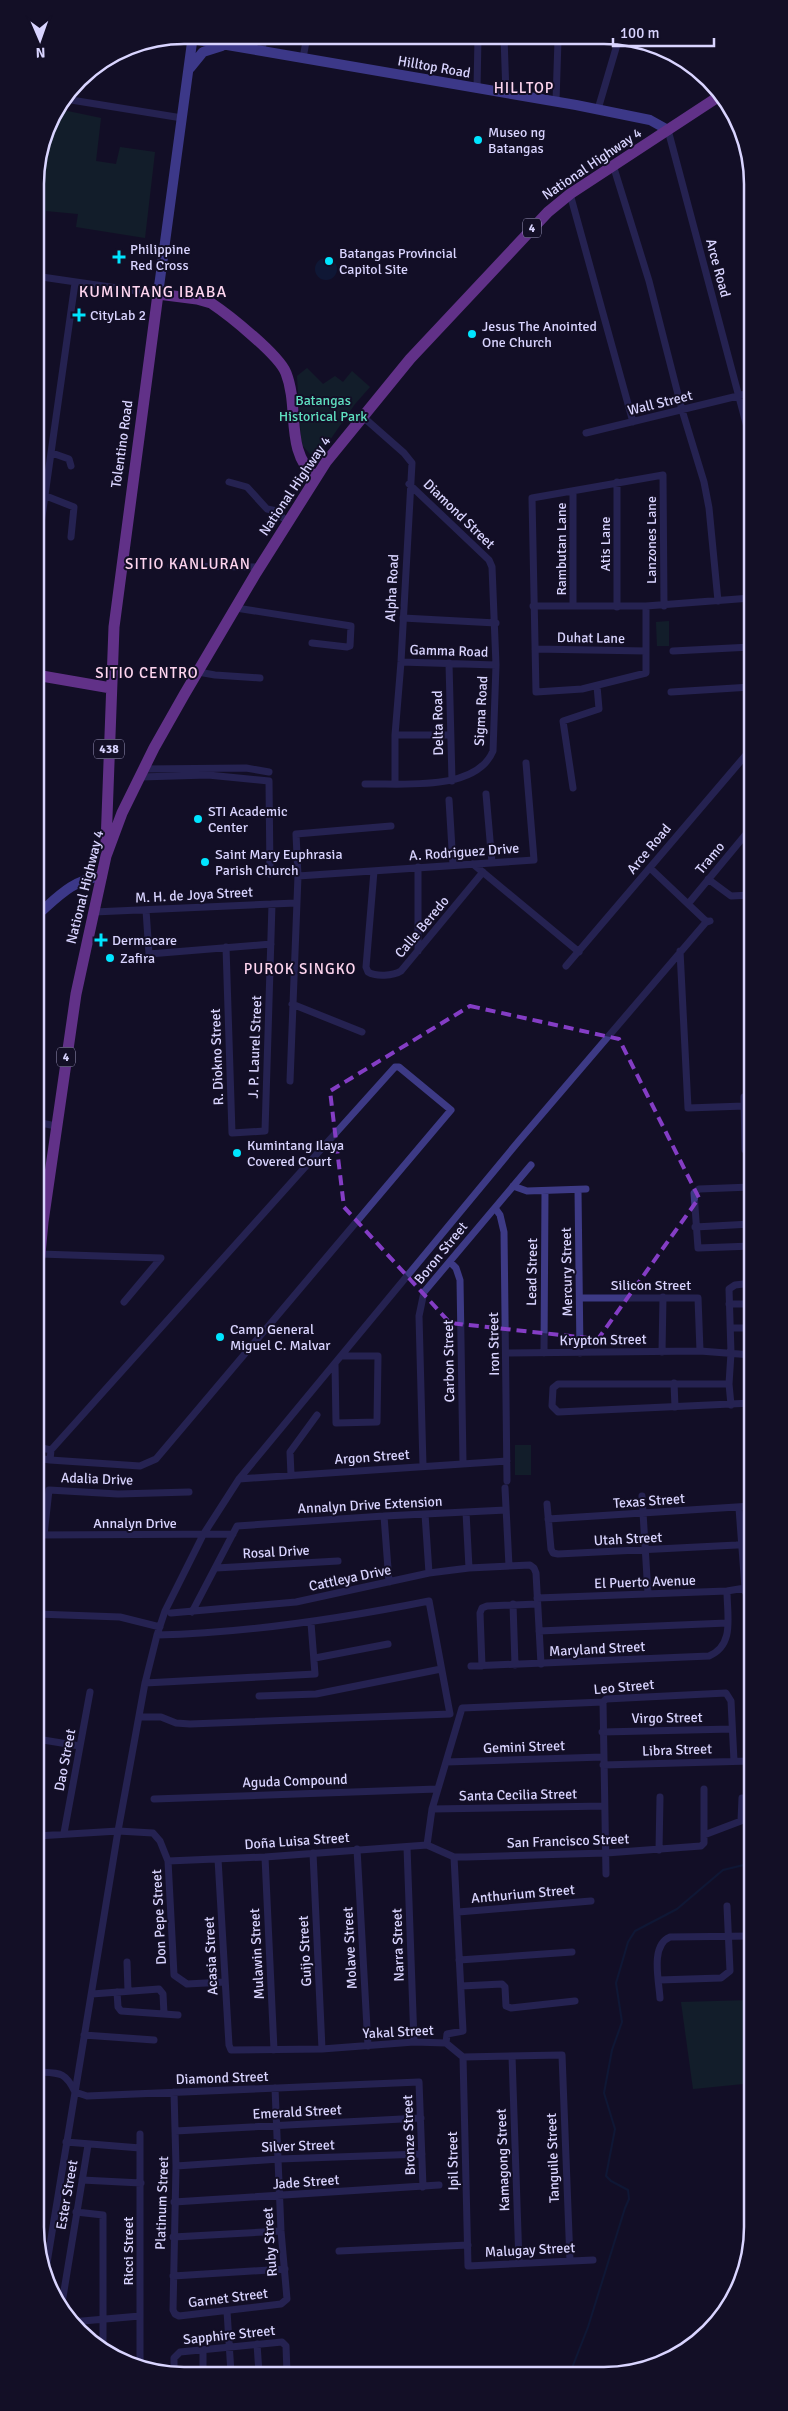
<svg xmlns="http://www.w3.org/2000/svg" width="788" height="2411" font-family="Signika,sans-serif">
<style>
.green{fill:#12302f}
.water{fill:#0c2248}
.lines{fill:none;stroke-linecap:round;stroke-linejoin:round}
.stream{stroke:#0c2248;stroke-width:2}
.street{stroke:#3d3a85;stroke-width:7}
.secondary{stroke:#6f6bff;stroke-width:10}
.primary{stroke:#c25bff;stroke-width:11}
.marked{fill:none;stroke:#843dc5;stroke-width:4;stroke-dasharray:10 6;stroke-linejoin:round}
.poi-dot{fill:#00e5ff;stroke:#130f26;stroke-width:2}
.labels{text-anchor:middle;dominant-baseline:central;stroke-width:4;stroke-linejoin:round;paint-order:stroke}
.shield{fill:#130f26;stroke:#9e99be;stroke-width:1}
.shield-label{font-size:12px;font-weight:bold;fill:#d9d4ff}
.street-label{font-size:14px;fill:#d9d4ff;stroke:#130f26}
.poi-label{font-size:14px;fill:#d9d4ff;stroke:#130f26;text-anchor:start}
.park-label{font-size:14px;fill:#5fe0c0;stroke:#130f26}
.neighbourhood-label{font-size:15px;letter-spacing:1px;fill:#ffd6f0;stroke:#130f26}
.quarter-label{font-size:16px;letter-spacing:1px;fill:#ffd6f0;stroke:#130f26}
.rim{fill:none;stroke:#d9d4ff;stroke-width:2.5}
</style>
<rect width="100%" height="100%" fill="#130f26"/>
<path class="green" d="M58,109l43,9 -5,43 20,3 4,-17 35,5 -10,86 -69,-11 2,-13 -32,-3 -3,34h-8c0,-40 -3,-103 23,-136z
M307,368l16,16 12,-8 8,6 9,-11 18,16 -15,17 -32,46 -5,4h-8l-7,-8 -2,-8 -4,-62z
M669,621v25h-12l-1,-24z
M515,1445h16v30h-16z
M752,2000l1,83 -60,6 -12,-87z"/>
<path class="water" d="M315 269a11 11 0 1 1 22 0a11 11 0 1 1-22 0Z"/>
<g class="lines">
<path class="stream" d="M570,2373l18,-46 37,-119 4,-9 -1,-9 -17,-9 -5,-5 9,-47 -11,-36 8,-43 10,-28 -6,-39 12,-41 7,-11 42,-22 46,-39 29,-7"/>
<path class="street" d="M504,37l2,57
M262,51l2,-15
M303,58l4,-22
M477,89l1,-52
M65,99l117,19
M556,101l2,-61
M598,109l21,-71
M668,130l83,312
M613,165l36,116 33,129 22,72 5,26 9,93
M570,194l63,228
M35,276l123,18
M362,416l42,37 8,10 -11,199 -6,73v48
M586,433l164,-40
M52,453l17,6 2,7
M229,482l18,5 20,22 10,2 6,7 6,2
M617,482v125
M573,491v115
M46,496l28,11 -3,30
M36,559l39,-276
M171,566l89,1
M533,606h113l105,-8
M646,606v67l-64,16 -46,3 -4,-194 131,-23 1,131
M236,608l115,18 -1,20 -3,1 -35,-4
M403,618l93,5
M535,649l111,2
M673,651l78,-4
M401,662l95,3
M449,663l3,118
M198,672l17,3 45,3
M671,692l80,-5
M395,735h55
M144,769l102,-1 23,4
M140,777l68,-2 61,6 1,93
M365,784c37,-1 111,8 128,-33l3,-86 -4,-98 -3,-7 -80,-76
M573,788l-10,-67 36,-12 -2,-23
M486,794l6,69
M449,800l4,65
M473,864l106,88
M650,868l57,54 3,-1
M374,871l-8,96 2,5c8,5 25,4 33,-1l82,-99
M298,876l236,-16 -8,-97
M708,879l23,17 20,-1
M688,904l63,-76
M146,910l3,44 122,-10
M94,912l202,-9
M226,947l6,186 33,-2 7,-227
M418,951v-84
M680,951l8,157 56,-2
M566,966l185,-217
M292,1004l70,28
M290,1081l8,-205 -2,-42 95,-8
M751,1096l-7,1 1,53h6
M36,1122l20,4
M513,1186l14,5 59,-2
M751,1187l-52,2 -5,4 4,55 54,-2
M578,1190l2,163
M495,1208l5,7 4,17 3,249
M695,1227l56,-3
M40,1254l121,4 -37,44
M450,1262l6,6 4,12 3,183
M580,1298h118l2,53
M729,1304h23
M731,1328h21
M662,1352l1,-55
M507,1353l193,-2 52,4
M544,1353l1,-162
M335,1364l1,59 41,-1 1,-66h-36
M674,1383l1,24
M729,1384h-171l-5,4 -1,18 6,6 194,-9
M731,1405l-2,-21 2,-31 -2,-64 6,-4 17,-2
M37,1447l14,3
M37,1458l13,2 90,6 16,-7 295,-349 -52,-43h-4l-344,383 -1,10
M423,1466l-4,-150 5,-24 107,-127
M291,1475l-1,-23 27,-37
M239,1479l268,-18
M505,1488l4,78
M642,1496l6,98
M547,1504l4,45 2,4 5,1 179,-9 15,-4
M739,1508l6,80
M466,1512l3,56
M425,1514l4,59
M384,1516l5,66
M548,1519l204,-13
M37,1535l196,-1
M44,1535l5,-45 69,4 71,-2
M216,1568l122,-7
M743,1588l9,15
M537,1598l190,-7 18,-3 7,-4
M513,1604l2,61
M192,1612l45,-86 147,-10 122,-6
M171,1613l125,-11 133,-29 40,-5 61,-3 4,3 2,5 5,91
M37,1614l83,3 40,10
M539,1631l188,-8
M315,1658l73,-14
M471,1666l238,-10c26,-11 18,-40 18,-65
M482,1666l-2,-53 2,-5 5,-2 50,-2
M145,1683l170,-9 -4,-51
M259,1696l57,-2 125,-25
M603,1702l3,172
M139,1717h22l15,6 14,1 260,-10 -21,-113c-90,18 -180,32 -272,34
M602,1732l130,-3
M37,1739l43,7
M446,1762l157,-5
M603,1765l148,-4
M154,1799l283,-10
M432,1809l172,-3
M64,1833l26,-141
M704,1835l37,-14 1,-23
M37,1836l81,-5 35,2 7,8 8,20 6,114 13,9 38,-2
M427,1845l5,-36 30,-101 141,-6 3,-3 120,-6 5,8 3,60
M407,1847l7,195
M357,1849l11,197
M659,1850l1,-53
M313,1853l9,196
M265,1857l9,193
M218,1859l11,186 2,5 91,-1 92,-7 32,1 17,14 99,-2 8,206
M168,1861l97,-4 162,-12 27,12h12l140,-4 95,-7 3,-3v-54
M458,1912l133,-11
M37,1953v34
M459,1960l113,-8
M127,1962l1,29
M659,1980l62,-2 9,-7 -3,-65
M461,1986l41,-2 3,3 1,19 5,2 64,-7
M117,1992l1,15 3,4 57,4
M92,1994l67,-5 4,5 1,20
M660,1998c-1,-17 -10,-53 10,-61l82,-1
M84,2035l70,5
M446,2043l1,-9 16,-3 -9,-174
M512,2056l7,207
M463,2057l5,209 125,-6
M38,2072c21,1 27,-1 37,20l12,4 332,-14 4,105
M174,2092l2,74 -3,144 2,4 4,2 102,-12 6,-5 -6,-68 -6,-143
M175,2131l246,-13
M140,2134v234
M66,2142l74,6
M176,2166l103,-7 143,-5
M82,2180l59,3
M174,2202l265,-17
M76,2212l27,3v135
M173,2237l108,-6
M339,2251l129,-6
M45,2275l73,-444 27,-148 12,-48 8,-24 38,-76 36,-56 279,-337 189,-221
M173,2276l112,-7
M61,2309l27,-164
M227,2311l4,62
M71,2322l69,-6
M257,2344l2,29
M203,2350v23
M174,2373v-15l6,-6 102,-10 4,4 1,27"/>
<path class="secondary" d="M192,39l384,66 74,15 18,10
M190,68l13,-16 19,-6
M158,294l35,-259
M36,916c22,-19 36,-36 66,-40"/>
<path class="primary" d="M36,675l75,13
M106,844l8,-217 44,-333 39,5 14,4c18,12 68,52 75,70 14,36 -2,77 30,105
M37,1286l6,-64 33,-228 30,-138 16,-43 32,-65 30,-53 72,-122 70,-111 84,-103 138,-147 22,-18 151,-99"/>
</g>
<path d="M0 0H788V2411H0ZM470,1006l149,33 80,159 -101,141 -148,-16 -106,-116 -14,-116z" fill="#130f26" fill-opacity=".55" fill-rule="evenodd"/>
<path class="marked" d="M470,1006l149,33 80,159 -101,141 -148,-16 -106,-116 -14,-116z"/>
<g class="poi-dot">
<circle cx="478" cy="140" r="5"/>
<path d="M116.5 249.5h5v5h5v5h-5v5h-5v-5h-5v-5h5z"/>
<circle cx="329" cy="261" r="5"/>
<path d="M76.5 307.5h5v5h5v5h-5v5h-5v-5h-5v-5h5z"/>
<circle cx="472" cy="334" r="5"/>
<circle cx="198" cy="819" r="5"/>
<circle cx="205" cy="862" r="5"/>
<path d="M98.5 932.5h5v5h5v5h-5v5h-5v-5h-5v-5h5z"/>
<circle cx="110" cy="958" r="5"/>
<circle cx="237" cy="1153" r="5"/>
<circle cx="220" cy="1337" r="5"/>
</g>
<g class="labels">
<g class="shield">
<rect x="523" y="218.5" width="18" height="19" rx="4"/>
<rect x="94" y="739.5" width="30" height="19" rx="4"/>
<rect x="57" y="1047.5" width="18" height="19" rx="4"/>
</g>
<g class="shield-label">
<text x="532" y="228">4</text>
<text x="109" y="749">438</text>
<text x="66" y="1057">4</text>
</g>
<g class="street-label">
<text transform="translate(434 67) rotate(10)">Hilltop Road</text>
<text transform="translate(592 164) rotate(-34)">National Highway 4</text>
<text transform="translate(718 268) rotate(75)">Arce Road</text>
<text transform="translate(660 403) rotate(-14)">Wall Street</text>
<text transform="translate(122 444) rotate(-82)">Tolentino Road</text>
<text transform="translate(295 486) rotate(-56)">National Highway 4</text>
<text transform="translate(459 514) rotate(44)">Diamond Street</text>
<text transform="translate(651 540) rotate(-90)">Lanzones Lane</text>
<text transform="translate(605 544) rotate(-90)">Atis Lane</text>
<text transform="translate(561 549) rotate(-90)">Rambutan Lane</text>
<text transform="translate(392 588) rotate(-87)">Alpha Road</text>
<text transform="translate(591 638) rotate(1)">Duhat Lane</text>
<text transform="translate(449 651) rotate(2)">Gamma Road</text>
<text transform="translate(481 711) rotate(-87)">Sigma Road</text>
<text transform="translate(438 723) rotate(-91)">Delta Road</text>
<text transform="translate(649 849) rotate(-50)">Arce Road</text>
<text transform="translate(464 852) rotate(-4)">A. Rodriguez Drive</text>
<text transform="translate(710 858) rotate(-50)">Tramo</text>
<text transform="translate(85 887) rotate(-76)">National Highway 4</text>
<text transform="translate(194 895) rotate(-3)">M. H. de Joya Street</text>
<text transform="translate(422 927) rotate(-50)">Calle Beredo</text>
<text transform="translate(255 1047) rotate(-88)">J. P. Laurel Street</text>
<text transform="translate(217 1057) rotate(-92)">R. Diokno Street</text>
<text transform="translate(441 1253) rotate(-51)">Boron Street</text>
<text transform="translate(532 1272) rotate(-89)">Lead Street</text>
<text transform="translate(567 1272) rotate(-91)">Mercury Street</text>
<text x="651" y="1285">Silicon Street</text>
<text transform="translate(603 1340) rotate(-1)">Krypton Street</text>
<text transform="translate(494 1344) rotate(-91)">Iron Street</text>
<text transform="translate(449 1361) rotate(-91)">Carbon Street</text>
<text transform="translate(372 1457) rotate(-4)">Argon Street</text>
<text transform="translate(97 1479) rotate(2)">Adalia Drive</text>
<text transform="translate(649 1501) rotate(-4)">Texas Street</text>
<text transform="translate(370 1505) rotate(-3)">Annalyn Drive Extension</text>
<text x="135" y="1523">Annalyn Drive</text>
<text transform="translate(628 1539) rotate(-3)">Utah Street</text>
<text transform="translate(276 1552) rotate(-3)">Rosal Drive</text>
<text transform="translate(350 1578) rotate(-12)">Cattleya Drive</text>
<text transform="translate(645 1582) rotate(-2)">El Puerto Avenue</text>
<text transform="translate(597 1649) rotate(-3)">Maryland Street</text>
<text transform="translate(624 1687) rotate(-5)">Leo Street</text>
<text transform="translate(667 1718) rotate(-1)">Virgo Street</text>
<text transform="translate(524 1747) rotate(-2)">Gemini Street</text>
<text transform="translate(677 1750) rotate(-2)">Libra Street</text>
<text transform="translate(65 1760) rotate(-79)">Dao Street</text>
<text transform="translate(295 1781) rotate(-2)">Aguda Compound</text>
<text transform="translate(518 1795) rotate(-1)">Santa Cecilia Street</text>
<text transform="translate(297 1841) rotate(-4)">Doña Luisa Street</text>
<text transform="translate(568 1841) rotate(-2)">San Francisco Street</text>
<text transform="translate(523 1894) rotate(-5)">Anthurium Street</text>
<text transform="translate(159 1917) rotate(-93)">Don Pepe Street</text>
<text transform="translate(398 1945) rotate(-92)">Narra Street</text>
<text transform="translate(350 1948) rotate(-93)">Molave Street</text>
<text transform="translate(305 1951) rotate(-93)">Guijo Street</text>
<text transform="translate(257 1954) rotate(-93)">Mulawin Street</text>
<text transform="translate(211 1956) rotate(-93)">Acasia Street</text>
<text transform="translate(398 2032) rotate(-3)">Yakal Street</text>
<text transform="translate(222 2078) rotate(-2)">Diamond Street</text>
<text transform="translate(297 2112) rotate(-3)">Emerald Street</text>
<text transform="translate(409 2135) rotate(-92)">Bronze Street</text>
<text transform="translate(298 2146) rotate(-2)">Silver Street</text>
<text transform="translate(553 2158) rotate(-92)">Tanguile Street</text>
<text transform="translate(503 2160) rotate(-92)">Kamagong Street</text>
<text transform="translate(453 2161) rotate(-91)">Ipil Street</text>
<text transform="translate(306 2182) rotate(-4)">Jade Street</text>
<text transform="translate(67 2195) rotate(-80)">Ester Street</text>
<text transform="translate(162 2203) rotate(-88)">Platinum Street</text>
<text transform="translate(270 2242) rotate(-94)">Ruby Street</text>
<text transform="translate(530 2250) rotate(-3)">Malugay Street</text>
<text transform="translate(128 2251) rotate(-90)">Ricci Street</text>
<text transform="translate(228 2298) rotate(-7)">Garnet Street</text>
<text transform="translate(229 2335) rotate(-6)">Sapphire Street</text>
</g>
<g class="poi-label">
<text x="488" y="132">Museo ng<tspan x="488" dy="16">Batangas</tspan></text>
<text x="130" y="249">Philippine<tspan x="130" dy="16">Red Cross</tspan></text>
<text x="339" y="253">Batangas Provincial<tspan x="339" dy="16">Capitol Site</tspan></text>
<text x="90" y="315">CityLab 2</text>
<text x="482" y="326">Jesus The Anointed<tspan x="482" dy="16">One Church</tspan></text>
<text x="208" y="811">STI Academic<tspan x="208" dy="16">Center</tspan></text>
<text x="215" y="854">Saint Mary Euphrasia<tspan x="215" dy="16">Parish Church</tspan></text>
<text x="112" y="940">Dermacare</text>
<text x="120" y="958">Zafira</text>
<text x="247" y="1145">Kumintang Ilaya<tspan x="247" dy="16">Covered Court</tspan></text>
<text x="230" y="1329">Camp General<tspan x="230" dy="16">Miguel C. Malvar</tspan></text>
</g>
<g class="park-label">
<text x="323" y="400">Batangas<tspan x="323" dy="16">Historical Park</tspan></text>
</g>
<g class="neighbourhood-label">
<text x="524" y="88">HILLTOP</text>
<text x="188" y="564">SITIO KANLURAN</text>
<text x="147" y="673">SITIO CENTRO</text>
<text x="300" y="969">PUROK SINGKO</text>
</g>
<g class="quarter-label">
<text x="153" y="292">KUMINTANG IBABA</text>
</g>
</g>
<path d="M0 0H788V2411H0ZM184 44H604A140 140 0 0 1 744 184V2227A140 140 0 0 1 604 2367H184A140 140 0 0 1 44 2227V184A140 140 0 0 1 184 44Z" fill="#130f26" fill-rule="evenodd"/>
<path class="rim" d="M184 44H604A140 140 0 0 1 744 184V2227A140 140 0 0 1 604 2367H184A140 140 0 0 1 44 2227V184A140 140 0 0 1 184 44Z"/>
<g transform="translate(40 40) rotate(178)" stroke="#130f26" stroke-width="4" paint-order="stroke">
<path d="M0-4L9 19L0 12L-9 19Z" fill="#d9d4ff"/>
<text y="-8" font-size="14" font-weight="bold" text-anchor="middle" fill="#d9d4ff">N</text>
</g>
<path d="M613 38v8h101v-8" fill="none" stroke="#d9d4ff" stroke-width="2.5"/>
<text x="620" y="38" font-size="15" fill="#d9d4ff" stroke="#130f26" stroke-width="4" paint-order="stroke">100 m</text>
</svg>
